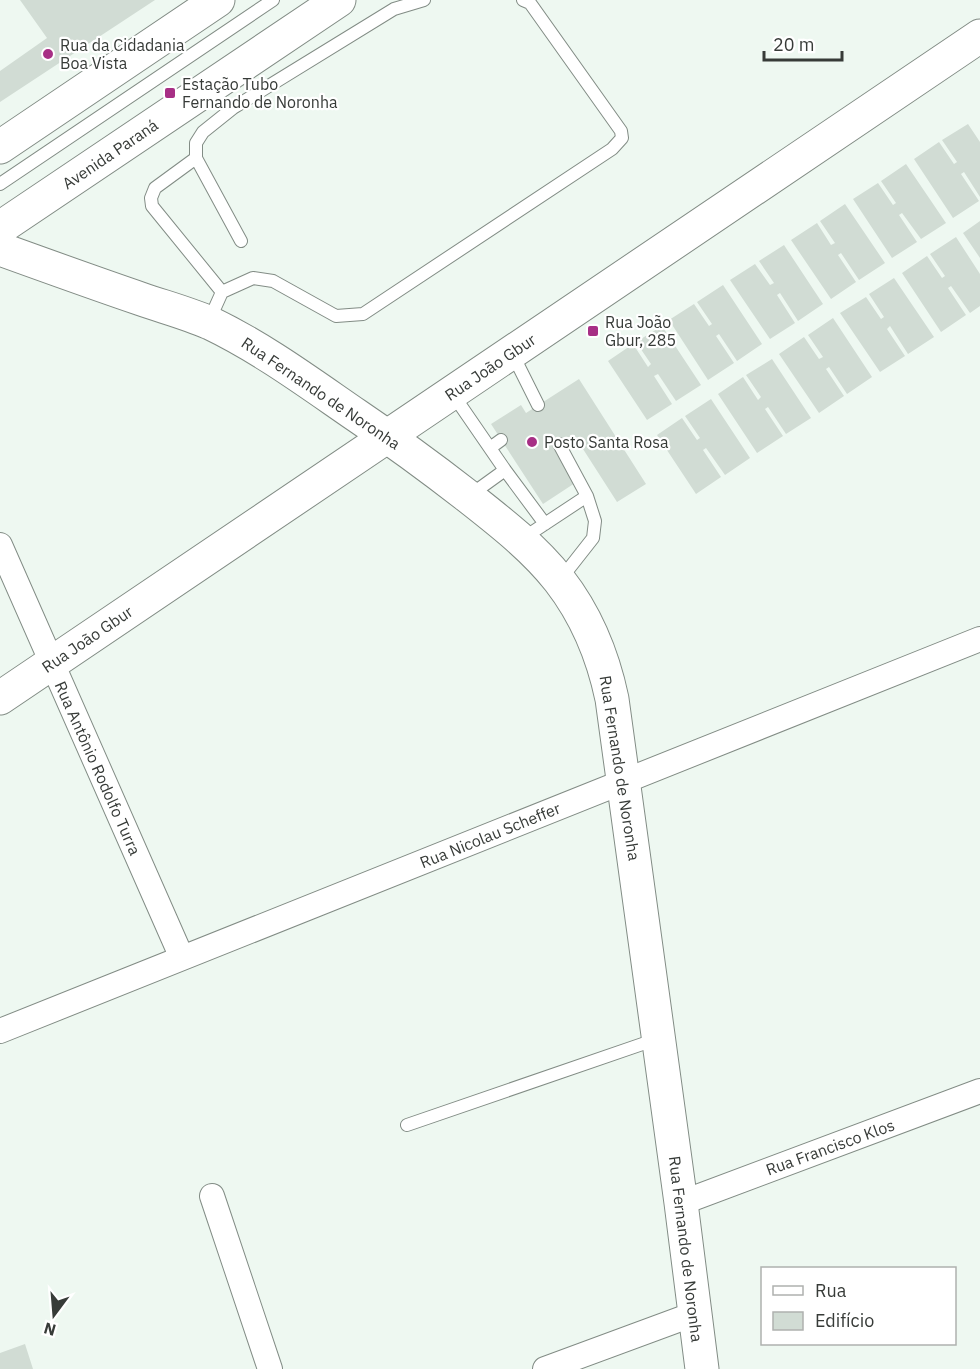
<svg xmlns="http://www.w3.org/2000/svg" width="980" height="1369" font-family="'IBM Plex Sans',sans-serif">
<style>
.building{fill:#d1dcd4}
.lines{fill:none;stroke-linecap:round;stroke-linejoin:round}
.lane-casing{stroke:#828c85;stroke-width:14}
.street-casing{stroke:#828c85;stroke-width:26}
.secondary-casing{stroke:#828c85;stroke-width:35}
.primary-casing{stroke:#828c85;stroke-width:35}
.lane{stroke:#fff;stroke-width:12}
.street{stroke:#fff;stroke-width:24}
.secondary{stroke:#fff;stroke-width:33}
.primary{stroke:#fff;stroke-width:33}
.poi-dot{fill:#a72f85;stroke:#fff;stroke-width:2}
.labels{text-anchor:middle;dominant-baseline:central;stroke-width:4.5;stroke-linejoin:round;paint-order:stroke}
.poi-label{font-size:16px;fill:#373b38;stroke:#fff;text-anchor:start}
.street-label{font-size:16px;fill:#373b38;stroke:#fff}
</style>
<rect width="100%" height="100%" fill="#eef8f1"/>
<path class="building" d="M20,0h135l-155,102v-31l47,-33z
M968,124l12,18v55l-16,-25 -3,2 18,27 -26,17 -39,-59 25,-17 15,22 3,-2 -15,-22z
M906,164l40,59 -25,16 -19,-26 -3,2 18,27 -25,16 -39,-59 25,-16 15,22 3,-2 -15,-22z
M845,204l40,59 -26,17 -18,-27 -3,2 18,27 -25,17 -40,-59 26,-17 14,22 4,-2 -15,-22z
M980,221v37l-17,-25z
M956,237l24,37v32l-10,7 -19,-27 -3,2 18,27 -25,17 -39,-59 25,-17 15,22 3,-2 -15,-22z
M784,245l39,59 -25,17 -18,-28 -3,2 18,28 -25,16 -40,-59 25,-16 15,21 4,-2 -15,-22z
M894,278l40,59 -26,17 -18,-28 -3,3 18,27 -25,16 -40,-59 26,-16 15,22 3,-2 -15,-23z
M723,285l39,59 -25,17 -18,-27 -3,2 18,27 -26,17 -39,-60 25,-16 15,22 3,-2 -15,-22z
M833,318l39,59 -25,17 -18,-27 -3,2 18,27 -25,17 -40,-59 25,-17 15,22 4,-2 -15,-22z
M662,326l39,59 -25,16 -18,-27 -4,2 18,28 -25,16 -39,-59 25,-17 15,23 3,-3 -15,-22z
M772,359l39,59 -25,16 -18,-27 -3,2 18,27 -26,17 -39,-59 25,-17 15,23 3,-3 -15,-22z
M579,379l67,105 -29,18 -43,-67 -21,13 22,35 -32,21 -52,-80 30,-19 5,8z
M711,399l39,59 -25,17 -19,-27 -3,2 18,27 -25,17 -39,-59 25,-17 15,22 3,-2 -15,-22z
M25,1344l8,25h-33v-16z"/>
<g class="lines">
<defs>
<path id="lane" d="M196,158l-41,30 -4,10 1,8 70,86
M0,184l273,-184
M241,241l-45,-83v-15l7,-11 30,-24 161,-99 30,-9
M209,321l13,-29 31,-14 20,3 63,35 27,-2 249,-165 10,-11 -1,-7 -91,-128 -7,-3
M512,353l26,52
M452,393l53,77 40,54
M559,444l28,52 8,25 -2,17 -33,42
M490,448l11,-8
M469,496l36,-26
M522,539l65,-43
M407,1125l250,-86"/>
<path id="street" d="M0,545l182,413
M0,1031l980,-392
M212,1196l58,173
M681,1203l299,-112
M545,1369l149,-55"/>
<path id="secondary" d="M0,147l218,-147
M0,228l339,-228
M0,249c47,17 94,34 141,50 23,8 46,14 69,24 52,25 98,59 146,92 37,25 74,52 110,80 33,26 67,52 93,85 28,36 44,76 53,119l69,504 21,166"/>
<path id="primary" d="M0,698l980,-662"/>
</defs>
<use href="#lane" class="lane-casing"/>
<use href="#street" class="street-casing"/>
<use href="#secondary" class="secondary-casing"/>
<use href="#primary" class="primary-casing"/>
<use href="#lane" class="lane"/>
<use href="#street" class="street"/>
<use href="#secondary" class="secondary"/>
<use href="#primary" class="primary"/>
</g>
<g class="poi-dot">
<circle cx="48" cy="54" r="6"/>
<rect x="164" y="87" width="12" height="12" rx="3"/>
<rect x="587" y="325" width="12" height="12" rx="3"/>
<circle cx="532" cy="442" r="6"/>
</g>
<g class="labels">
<g class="poi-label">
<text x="60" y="45">Rua da Cidadania<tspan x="60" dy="18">Boa Vista</tspan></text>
<text x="182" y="84">Estação Tubo<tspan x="182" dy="18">Fernando de Noronha</tspan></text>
<text x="605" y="322">Rua João<tspan x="605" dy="18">Gbur, 285</tspan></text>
<text x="544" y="442">Posto Santa Rosa</text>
</g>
<g class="street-label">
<text transform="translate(110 154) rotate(-34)">Avenida Paraná</text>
<text transform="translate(490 367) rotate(-34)">Rua João Gbur</text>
<text transform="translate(321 393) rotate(34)">Rua Fernando de Noronha</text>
<text transform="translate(87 639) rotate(-34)">Rua João Gbur</text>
<text transform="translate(98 768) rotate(66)">Rua Antônio Rodolfo Turra</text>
<text transform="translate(620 768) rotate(81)">Rua Fernando de Noronha</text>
<text transform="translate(490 835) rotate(-22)">Rua Nicolau Scheffer</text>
<text transform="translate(830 1147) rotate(-20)">Rua Francisco Klos</text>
<text transform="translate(686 1249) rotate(83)">Rua Fernando de Noronha</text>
</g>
</g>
<rect x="761" y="1267" width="195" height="78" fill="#ffffff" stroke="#afb1af" stroke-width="1.5"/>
<rect x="773" y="1286" width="30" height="9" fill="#ffffff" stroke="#afb1af" stroke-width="1.5"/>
<text x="815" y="1297" font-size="18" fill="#373b38">Rua</text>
<rect x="773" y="1312" width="30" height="18" fill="#d1dcd4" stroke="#afb1af" stroke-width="1.5"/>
<text x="815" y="1327" font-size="18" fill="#373b38">Edifício</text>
<g transform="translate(54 1315) rotate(196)" stroke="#ffffff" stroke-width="4.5" paint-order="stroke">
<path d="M0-4.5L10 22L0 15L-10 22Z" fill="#373b38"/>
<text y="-9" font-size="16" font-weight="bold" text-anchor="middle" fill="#373b38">N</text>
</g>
<path d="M764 51v9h78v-9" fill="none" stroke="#373b38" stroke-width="3"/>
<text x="773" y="51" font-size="18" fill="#373b38" stroke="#ffffff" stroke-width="4.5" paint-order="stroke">20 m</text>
</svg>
